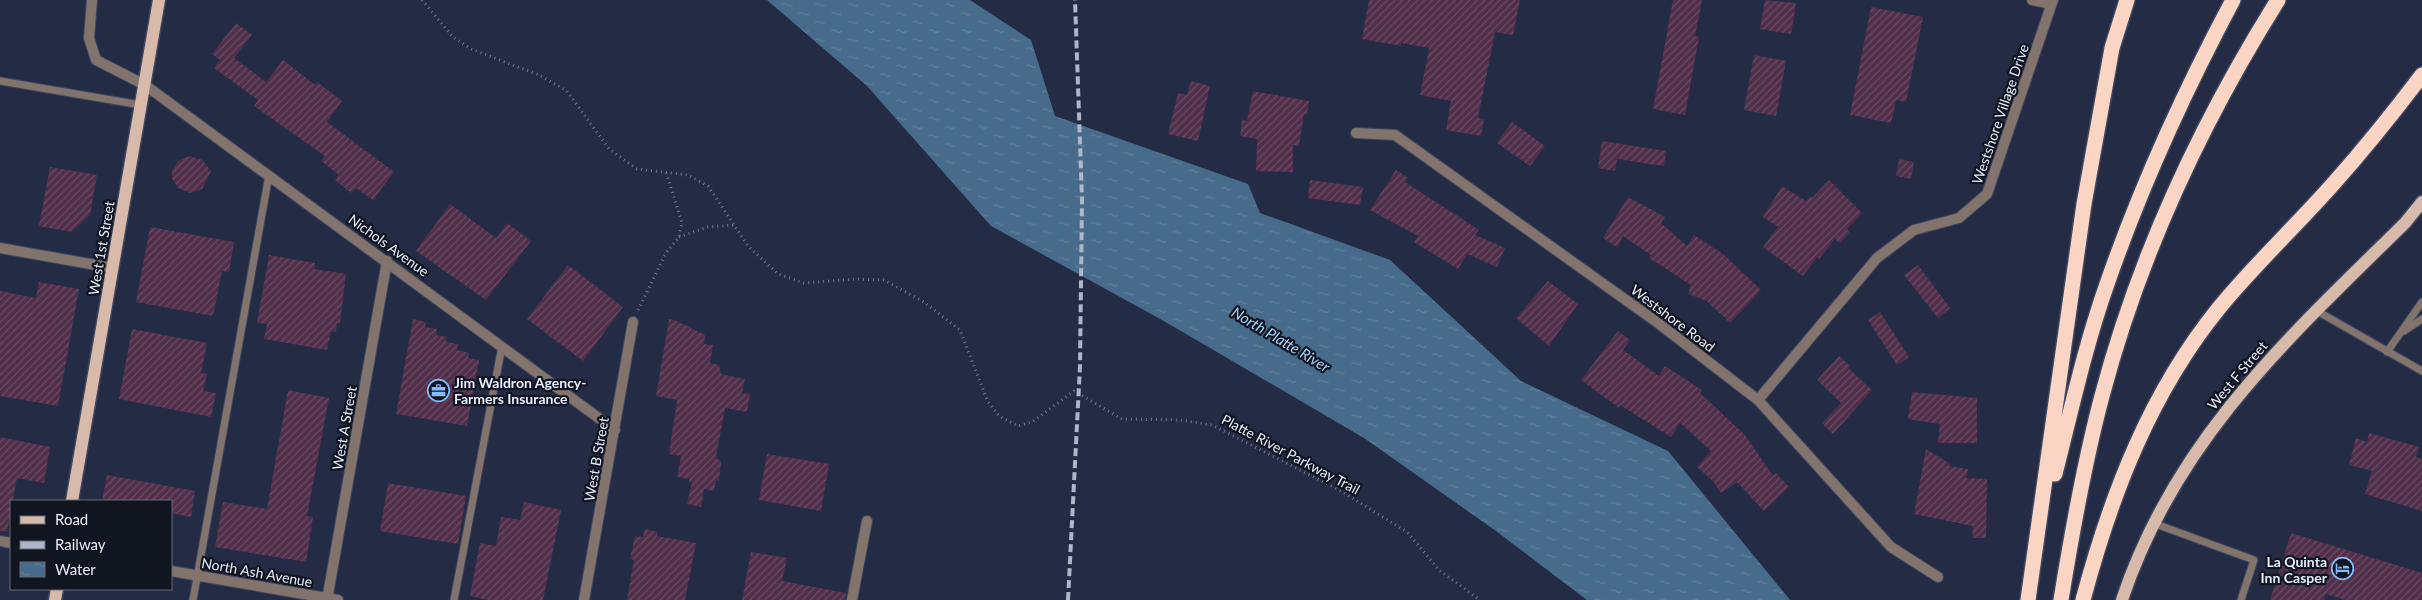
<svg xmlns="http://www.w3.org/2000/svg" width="2422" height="600" font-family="Lato,sans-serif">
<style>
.water{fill:url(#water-ripples)}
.building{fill:url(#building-hatch)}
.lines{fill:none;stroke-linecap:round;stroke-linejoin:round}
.lane-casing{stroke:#3f475f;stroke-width:9}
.street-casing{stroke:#3f475f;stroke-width:12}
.primary-casing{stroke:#3f475f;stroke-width:15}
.highway-casing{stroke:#3f475f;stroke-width:18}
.path{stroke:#737a90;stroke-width:3;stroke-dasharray:1 4;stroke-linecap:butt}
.lane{stroke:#82736c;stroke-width:7}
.street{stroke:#82736c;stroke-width:10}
.primary{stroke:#d8baab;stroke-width:12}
.highway{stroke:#fad5c4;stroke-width:15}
.rail{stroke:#b0b6ca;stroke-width:4;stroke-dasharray:8 4;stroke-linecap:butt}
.labels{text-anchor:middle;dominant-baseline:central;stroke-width:4.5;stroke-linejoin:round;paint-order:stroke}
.street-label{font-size:14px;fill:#e7edfe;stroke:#111520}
.poi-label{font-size:14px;font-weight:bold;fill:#e7edfe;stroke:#111520;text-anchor:start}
.water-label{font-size:15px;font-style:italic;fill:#a4d3fb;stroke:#111520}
</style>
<defs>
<pattern id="water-ripples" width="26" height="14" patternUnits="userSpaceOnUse" patternTransform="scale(1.25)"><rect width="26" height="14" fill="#476b8a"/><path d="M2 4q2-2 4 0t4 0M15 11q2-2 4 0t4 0" fill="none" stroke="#62809c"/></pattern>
<pattern id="building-hatch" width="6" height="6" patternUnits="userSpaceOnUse" patternTransform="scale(1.25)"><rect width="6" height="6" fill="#512f4a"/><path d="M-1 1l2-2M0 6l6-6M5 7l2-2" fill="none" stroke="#6a4d65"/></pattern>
</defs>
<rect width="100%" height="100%" fill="#242c45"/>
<path class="water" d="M767,0h203l61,40 24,76 193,68 12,29 130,47 131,121 147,70 122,149h-203l-91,-69 -132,-93 -202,-118 -171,-94 -124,-140z"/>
<path class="building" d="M1369,0h151l-7,35 -18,-3 -17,86 6,1 -3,17 -35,-6 5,-29 -31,-6 9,-47 -28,-5v3l-39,-7z
M1673,0h29l-7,36 4,1 -14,78 -32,-6z
M1765,0l31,3 -5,31 -31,-5z
M1871,7l52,10 -17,85 -10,-2 -5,23 -41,-8z
M236,23l16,12 -18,23 32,24 17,-22 32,25 2,-3 25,19 -15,21 67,50 -21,28 -17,-12 -5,5 -16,-13 4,-5 -18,-14 4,-5 -71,-50 4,-6 -44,-32 6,-8 -8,-6z
M1754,55l32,6 -10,55 -32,-6z
M1191,81l19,5 -12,55 -30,-7 10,-41 9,2z
M1253,91l56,10 -2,14 -3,-1 -5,32 -6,-1v27l-37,-1 1,-32 -17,-3 2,-16 5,1z
M1512,122l33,24 -15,20 -33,-23z
M1602,141l64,10 -2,15 -47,-7 -2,12 -17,-3z
M190,156l12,4 9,11 -9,18 -12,4 -12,-5 -6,-10v-6l6,-11z
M1899,159l15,3 -3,17 -15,-3z
M50,167l47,8 -7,40 -19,17 -32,-6z
M1396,170l12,8 -3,4 74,48 -4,5 30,13 -8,19 -30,-13 -9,15 -44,-27 4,-6 -48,-26z
M1310,180l53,7 -3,18 -52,-7z
M1829,180l33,33 -15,16 3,3 -10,11 -5,-4 -16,20 -2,-2 -14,19 -40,-29 15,-20 -15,-10 19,-31 24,15 4,-5 2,2z
M1628,197l37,20 -4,6 26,23 7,-11 29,19 38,36 -31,33 -23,-22 -19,-7 3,-9 -42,-27 2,-3 -28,-19 -6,11 -14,-9z
M450,204l46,34 11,-15 24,18 -45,59 -70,-49z
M150,227l84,15 -5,30 -7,-1 -9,45 -77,-14z
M269,255l46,8 -1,6 32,5 -6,50 -3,-1 -1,9 -5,-1 -4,19 -63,-11 3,-15 -10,-1z
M568,265l55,42 -40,54 -56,-42z
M1918,265l32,43 -12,10 -34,-43z
M1548,281l30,23 -29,42 -33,-28z
M39,282l40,7 -21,117 -58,-10v-105l36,7z
M1880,312l29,45 -12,8 -29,-45z
M413,319l13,3 -1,5 12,2 -1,6 11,2 -1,5 12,2 -1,6 12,3 -1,5 11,2 -12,66 -71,-12z
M669,319l8,2 28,14 -1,9 9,1 -3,18 9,2 2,9 24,5 -3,14 8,1 -3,18 -22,-4 -9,49 5,5 -2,19 -3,-1 -2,11 -10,-2 -3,18 -14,-3 5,-22h-3v-3l-12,-2 4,-21 -12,-2 8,-54 -21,-4z
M132,329l75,14 -6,30 6,1 -4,17 13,2 -5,24 -92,-18z
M1618,331l12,9 -7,10 36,26 6,-10 37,24 -2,3 45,42 28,41 3,-3 13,14 -25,24 -27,-29 -16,11 -8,-12 -16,-14 14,-16 -31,-28 -9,14 -51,-32 -1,3 -38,-28z
M1839,356l11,10 -2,2 24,22 -39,44 -11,-11 19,-20 -24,-23z
M288,390l41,8 -22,118 6,1 -7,45 -91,-15 8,-45 44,7z
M1912,392l65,6v45h-39l2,-19 -32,-5z
M2369,433l50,14 -3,10 6,2v52l-57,-17 7,-23 -23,-6 7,-27 11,4z
M0,437l50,10 -6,36 -27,-5 -10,54 -7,-1z
M1926,449l24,15 -1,2 19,3 -2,9 21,1 -1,59h-14l1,-12 -59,-12z
M767,454l62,10 -8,47 -62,-11z
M107,475l88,16 -4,26 -20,-4v-12h-69z
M388,483l78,13 -8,48 -78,-13z
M524,502l37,8 -18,90h-55l-18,-4 10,-53 16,3 5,-29 19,3z
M645,529l13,3 -1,4 39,7 -11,57h-58l7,-40 -4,-1 5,-23 8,1z
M2291,533l131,40v27h-76l-20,-6 -2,6h-54z
M751,552l36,6 -5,23 64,12 -1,7h-103z"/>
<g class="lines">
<defs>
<path id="lane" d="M0,81l141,24
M2317,311l105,60
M2404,331l18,-12
M2387,352l35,-50
M2153,523l101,37 -13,40
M193,600l76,-425
M454,600l48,-254"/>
<path id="street" d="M92,0l-3,38 7,22 49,25 470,345
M2032,0l19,4
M1356,133l39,2 263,188 100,77 133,147 47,30
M0,248l113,20
M1758,400l119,-142 37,-28 45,-12 28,-24 66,-194
M0,541l11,2
M171,571l167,29
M327,600l60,-339
M584,600l49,-278
M852,600l15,-79"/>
<path id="primary" d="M72,501l87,-501
M55,600l2,-11
M2122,600c53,-160 167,-263 283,-377l17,-21"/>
<path id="highway" d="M2055,474c16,-63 30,-128 52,-190 34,-98 77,-192 126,-284
M2028,600l56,-396 28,-156 15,-48
M2061,600c11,-68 23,-137 41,-204 37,-140 99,-273 176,-396
M2083,600c28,-105 67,-207 136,-292 36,-44 78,-83 115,-125 31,-35 60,-71 88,-108"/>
</defs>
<use href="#lane" class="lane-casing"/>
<use href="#street" class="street-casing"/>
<use href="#primary" class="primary-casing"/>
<use href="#highway" class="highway-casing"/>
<path class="path" d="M422,0l31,37 18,12 68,26 28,16 42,58 28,20 51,6 20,11 40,60 30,28 26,9 53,-4 27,1 40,22 36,28 28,72 11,14 19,10 14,-4 42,-31 48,28 58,1 32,5 129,66 66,41 32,38 41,30
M679,237l29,-10 26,-2
M638,310l28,-57 13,-16 3,-14 -16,-51"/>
<use href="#lane" class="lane"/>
<use href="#street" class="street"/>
<use href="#primary" class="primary"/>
<use href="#highway" class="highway"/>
<path class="rail" d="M1068,600l12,-234 2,-166 -7,-200"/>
</g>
<defs>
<symbol id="office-ring" viewBox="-11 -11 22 22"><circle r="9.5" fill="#111520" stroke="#84bcfb" stroke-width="1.5"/><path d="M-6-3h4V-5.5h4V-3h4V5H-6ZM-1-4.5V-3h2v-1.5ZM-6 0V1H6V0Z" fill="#84bcfb"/></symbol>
<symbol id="hotel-ring" viewBox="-11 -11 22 22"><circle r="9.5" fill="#111520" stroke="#84bcfb" stroke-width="1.5"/><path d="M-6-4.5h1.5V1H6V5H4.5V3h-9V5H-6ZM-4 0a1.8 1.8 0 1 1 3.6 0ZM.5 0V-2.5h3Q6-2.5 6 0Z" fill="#84bcfb"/></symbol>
</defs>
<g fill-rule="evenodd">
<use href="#office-ring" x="426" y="378" width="25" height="25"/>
<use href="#hotel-ring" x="2330" y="556" width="25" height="25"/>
</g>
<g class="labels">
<g class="street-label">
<text transform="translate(2000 114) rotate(-71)">Westshore Village Drive</text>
<text transform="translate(389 245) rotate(36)">Nichols Avenue</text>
<text transform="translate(101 248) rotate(-80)">West 1st Street</text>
<text transform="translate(1673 318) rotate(37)">Westshore Road</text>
<text transform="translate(2237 375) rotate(-50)">West F Street</text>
<text transform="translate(344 428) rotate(-80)">West A Street</text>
<text transform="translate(1291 454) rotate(28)">Platte River Parkway Trail</text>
<text transform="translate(596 459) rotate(-80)">West B Street</text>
<text transform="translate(257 572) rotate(10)">North Ash Avenue</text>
</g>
<g class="poi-label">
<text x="454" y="382">Jim Waldron Agency-<tspan x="454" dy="16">Farmers Insurance</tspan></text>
<text x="2327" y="561" text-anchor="end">La Quinta<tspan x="2327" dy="16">Inn Casper</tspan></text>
</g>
<g class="water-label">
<text transform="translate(1281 339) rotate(31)">North Platte River</text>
</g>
</g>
<rect x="10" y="500" width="162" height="90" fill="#111520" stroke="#676b79"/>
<rect x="20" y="516" width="25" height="8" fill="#d8baab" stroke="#676b79"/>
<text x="55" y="525" font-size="15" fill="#e7edfe">Road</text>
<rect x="20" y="541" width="25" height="8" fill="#b0b6ca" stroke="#676b79"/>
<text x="55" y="550" font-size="15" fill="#e7edfe">Railway</text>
<rect x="20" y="562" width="25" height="15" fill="url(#water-ripples)" stroke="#676b79"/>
<text x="55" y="575" font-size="15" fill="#e7edfe">Water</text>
</svg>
